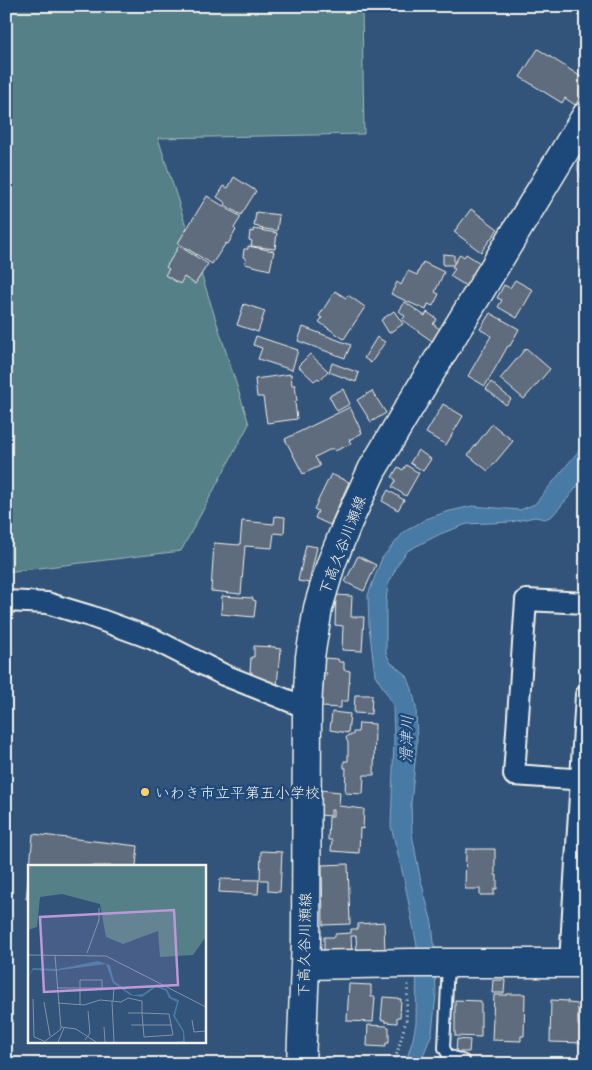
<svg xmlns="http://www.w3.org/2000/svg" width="592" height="1070" font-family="Delius,'Klee One',sans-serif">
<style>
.green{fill:#558088;stroke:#a4b8b8}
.water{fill:#477aa4;stroke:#8caabf}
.building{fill:#5f6c7e;stroke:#f4f1e8}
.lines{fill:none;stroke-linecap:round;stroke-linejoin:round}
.lane-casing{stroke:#f4f1e8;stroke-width:14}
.street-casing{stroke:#f4f1e8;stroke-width:24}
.secondary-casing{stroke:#f4f1e8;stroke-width:31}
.path{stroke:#f4f1e8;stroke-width:3;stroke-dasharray:1 4;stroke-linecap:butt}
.lane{stroke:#1f4a7a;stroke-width:10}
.street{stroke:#1f4a7a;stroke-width:20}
.secondary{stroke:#1f4a7a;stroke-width:28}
.poi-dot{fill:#ffd166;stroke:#1f4a7a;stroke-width:2}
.labels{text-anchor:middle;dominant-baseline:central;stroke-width:5;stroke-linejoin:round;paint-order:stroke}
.street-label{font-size:15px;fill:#f4f1e8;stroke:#1f4a7a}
.poi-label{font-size:15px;fill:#f4f1e8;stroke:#1f4a7a;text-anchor:start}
.water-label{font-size:16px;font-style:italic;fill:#dadfde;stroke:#1f4a7a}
.inset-road{fill:none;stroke:#8093a7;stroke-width:1}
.view{fill:#be98d6;fill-opacity:0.15;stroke:#be98d6;stroke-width:2.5}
.inset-edge{fill:none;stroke:#f4f1e8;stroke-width:2.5}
</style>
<rect width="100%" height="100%" fill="#32547b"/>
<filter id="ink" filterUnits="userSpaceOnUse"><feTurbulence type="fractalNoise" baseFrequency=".02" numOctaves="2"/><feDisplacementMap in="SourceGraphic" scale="10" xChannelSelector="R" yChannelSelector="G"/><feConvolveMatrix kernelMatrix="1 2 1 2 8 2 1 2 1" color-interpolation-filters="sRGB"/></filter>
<g filter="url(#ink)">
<path class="green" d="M6,6h356l2,128 -206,4 91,286 -68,127 -175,21z"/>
<path class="water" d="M586,151v35c-11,-19 -12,-17 0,-35z
M586,442v33l-18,23 -16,18 -7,3 -10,-2 -24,5 -44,2 -27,10 -33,17 -9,13 -10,21 -2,16v52l4,9 17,14 5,13 4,18 1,36 -6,61 1,30 8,43 12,46 2,20 2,52 -4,38 -9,23 -1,8h-17l8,-25 3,-16 1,-77 -13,-67 -13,-53 3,-86 -1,-34 -4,-9 -14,-22 -6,-49 -1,-31 14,-37 22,-26 22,-13 20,-7 26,-6 48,4 15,-6z"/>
<path class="building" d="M538,49l48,31v9l-11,16 -10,-7 -3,5 -42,-26z
M234,177l22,14 -15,24 -16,-10 1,-2 -9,-6 7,-11 4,2z
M207,196l34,21 -7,11 2,2 -8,14 -2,-1 -14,21 -34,-21z
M471,209l27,20 -17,23 -27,-20z
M256,212l23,3 -2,16 -18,-3v-1l-5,-1z
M253,229l24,4 -2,16 -24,-3 1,-5 -3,-1 1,-9 3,1z
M179,246l29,18 -13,20 -11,-7 -4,7 -15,-9 4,-6 -3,-2z
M248,246l26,5 -4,19 -25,-6 1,-6 -3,-1 1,-8h4z
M443,254l11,1v9l6,-10 4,3 2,-3 14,9 -14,23 -16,-10 5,-7 -3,-2 2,-2h-11z
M423,262l21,10 -9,20 4,2 -6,12 -5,-2 -2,6 -35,-16 6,-12 4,3 7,-14 9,4z
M515,280l18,10 -16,28 -19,-11 4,-7 -5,-2 7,-13 6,3z
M335,291l11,7 2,-3 17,12 -21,32 -25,-17 3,-4 -3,-2z
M405,302l20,14 2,-4 10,7 -4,5 8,6 -9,11 -30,-21 3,-4 -6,-5z
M244,304l21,7 -7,21 -21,-7z
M394,311l9,13 -14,9 -8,-13z
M490,313l29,16 -9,17h-2l-23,40 -17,-10 23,-40 -11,-7z
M303,327l48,18 -6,13 -47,-17z
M256,336l42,14 -6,20 -34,-11 4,-11 -9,-3z
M377,337l8,5 -14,21 -7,-5z
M526,348l24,21 -26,30 -24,-20z
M310,354l18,17 -8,9 -2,-2 -4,3 -16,-15z
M332,363l27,10 -3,9 -27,-10z
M291,374l1,11h3l2,16 -2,1 2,17 -30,4 -4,-26h-6l-2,-18z
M491,382l20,17 -5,6 -20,-16z
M343,389l7,15 -13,7 -8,-15z
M372,391l14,22 -15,9 -14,-22z
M443,404l20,12 -17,29 -20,-12z
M350,407l12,26 -13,7 2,4 -16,7 -2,-3 -18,9 5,9 -17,8 -18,-35z
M492,424l21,17 -25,30 -20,-16z
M418,450l13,9 -8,12 -13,-8z
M406,465l13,8 -13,23 -14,-9 4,-7 -4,-3 6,-10 5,3z
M331,474l18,8 -19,43 -15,-7 3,-7 -4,-2z
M388,490l16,10 -6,10 -16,-9z
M275,516l10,1 -1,17 -10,-1 -2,15 -27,-2 -4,48 -30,-3 3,-48 26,2 2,-24 32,3z
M306,545l11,2 -8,36 -11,-2z
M358,556l18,9 -12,26 -19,-9z
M336,595l16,1 -1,21h13l-2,34 -20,-1 1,-24 -8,-1z
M222,596l31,2v2l3,1 -2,16 -33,-3z
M6,616l6,1 -6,52z
M254,646l21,1v1l6,1 -1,12h-1l-2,26 -26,-7 1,-8h-2l1,-15h3z
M324,658l14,1 1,3h5v8l6,1 -2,30h-7v7l-19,-1 1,-31h3l1,-3h-4z
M355,695h17l-1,19 -17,-1z
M332,712l18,2 -2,19 -18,-3z
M359,723l16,1 -1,51h-10l-1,19 -18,-1 1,-25h-2v-7h4v-18l-2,-5 2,-3h5v-3h5z
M320,790l20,2 -1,14 25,3 -1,20 -3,-1 -1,25 -28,-2 1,-11h-4l1,-23h4v-7h-2v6l-12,-1z
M33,834l105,12 -2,20h-106z
M466,849h29v26h2v14h-3v6h-14v-6h-15z
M261,851l21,1 -2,40 -12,-1v-11h-8z
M348,864l2,60 -27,1 -1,-60z
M29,873v26h-3z
M220,879l39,1 -1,14 -39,-2z
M384,922l1,31 -28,2 -1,-19h-5l1,17 -22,1v-3h-6v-14h11v-3l16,-1v-4h7v-5z
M493,980h12l-1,13h-12z
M349,984l22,1v12h4l-2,25 -26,-1z
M507,994h18l-1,42h-3v5l-29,-1 2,-45h13z
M383,997l15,1v1h3l-1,18h-3v6l-12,-1v-2h-4z
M455,1000l26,1v36l-26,-1z
M551,1000l17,1v2l10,1v21h8v18l-36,-1z
M368,1025l19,1v1h2v16h-3v4l-19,-1z
M457,1039l13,1 -1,12h-13z"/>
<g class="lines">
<defs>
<path id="lane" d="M448,964l-4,84 4,7 16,6"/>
<path id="street" d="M6,601l41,2 43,13 63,23 71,36 83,33
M586,603l-60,-3 -12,175 72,5
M570,963l16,-268"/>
<path id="secondary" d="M305,965l104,-2h177
M301,1064l5,-123 1,-233 3,-51 8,-49 13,-44 17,-42 24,-52 32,-54 182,-300"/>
</defs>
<use href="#lane" class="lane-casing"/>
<use href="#street" class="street-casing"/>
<use href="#secondary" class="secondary-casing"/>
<path class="path" d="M394,1064l12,-43 2,-37"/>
<use href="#lane" class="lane"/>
<use href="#street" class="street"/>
<use href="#secondary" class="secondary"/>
</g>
</g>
<circle class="poi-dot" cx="145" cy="792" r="5"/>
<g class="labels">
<g class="street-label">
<text transform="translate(342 545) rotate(-69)">下高久谷川瀬線</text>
<text transform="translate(304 945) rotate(-89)">下高久谷川瀬線</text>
</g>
<g class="poi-label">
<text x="155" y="792">いわき市立平第五小学校</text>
</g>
<g class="water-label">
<text transform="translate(406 739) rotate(-88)">滑津川</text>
</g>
</g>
<g transform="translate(28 865)">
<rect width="178" height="178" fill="#32547b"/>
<path d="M0,0h177v73l-12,17 -33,2 -2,-26 -35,13 -17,-7 -6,-33 -38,-10 -22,3 -3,30 -9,3z" fill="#558088"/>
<path d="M70,96l12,4 4,16 19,14 10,-1 14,-10 10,5 4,8 8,3 -4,16 9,15 1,11h-12l10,-1v-9l-10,-16 4,-14 -8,-4 -3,-7 -10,-4 -14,10 -12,-2 -17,-12 -7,-19 -52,7 -21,-1 -5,7 5,-9 25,1z" fill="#477aa4"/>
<path class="inset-road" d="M59,88l12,-33v-12M0,90l78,1 100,51M29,123h57l-1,13M5,134l1,38 10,4M16,137l6,34M84,137l2,40M30,138l26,2 16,-5 21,2 7,-4 14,3v12h-14M52,140v-25h22v8M114,148l27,1 4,21 -29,2zM164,155l2,12 12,-1M103,160h41M33,162l15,2 20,13M76,162l1,15M57,175l5,-7 -2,-22M16,177l17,-13 -6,-74M30,177l6,-14"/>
<path class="view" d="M146,45l4,75 -134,7 -4,-75z"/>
<rect width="178" height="178" class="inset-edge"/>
</g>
<rect width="592" height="1070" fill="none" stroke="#1f4a7a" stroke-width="25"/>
<rect x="12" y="12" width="567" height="1045" fill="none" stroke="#f4f1e8" stroke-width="2" filter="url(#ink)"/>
</svg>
